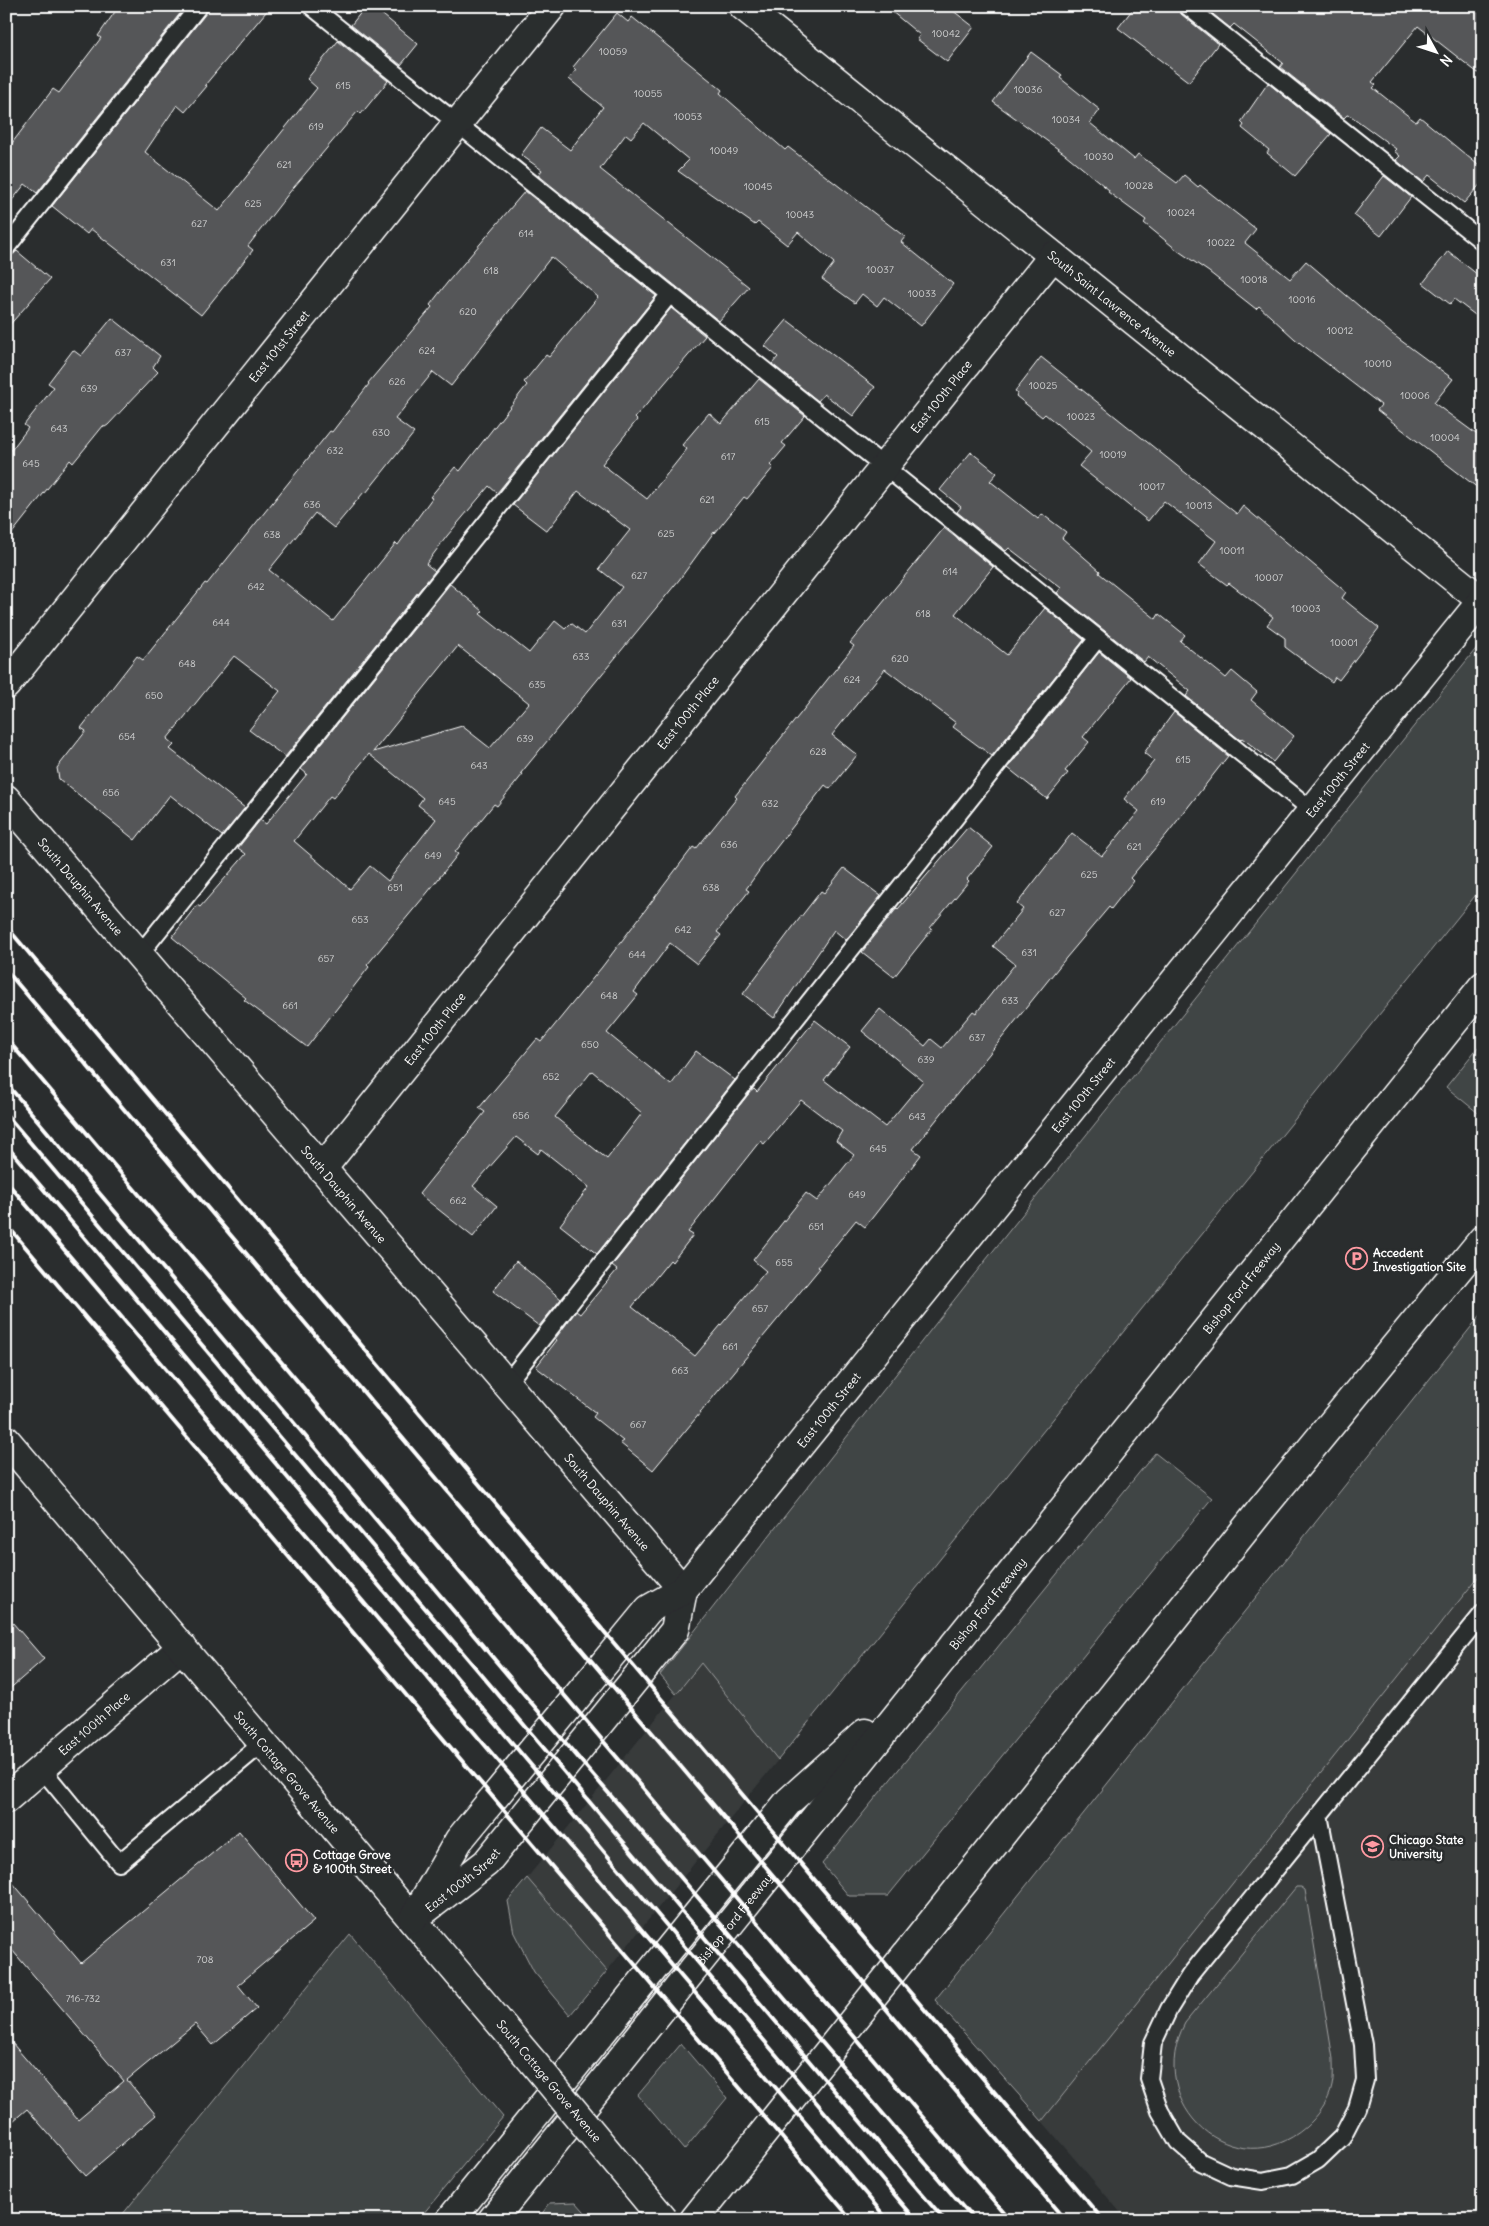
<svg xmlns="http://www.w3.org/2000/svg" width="1489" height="2226" font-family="Delius,sans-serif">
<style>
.built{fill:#373a3b}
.green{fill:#414445;stroke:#a0a2a2}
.building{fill:#555758;stroke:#fff;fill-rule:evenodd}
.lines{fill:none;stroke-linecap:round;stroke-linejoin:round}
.service-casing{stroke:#fff;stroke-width:20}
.minor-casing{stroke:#fff;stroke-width:31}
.tertiary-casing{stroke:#fff;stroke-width:31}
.motorway-casing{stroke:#fff;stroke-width:31}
.service{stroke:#2a2d2e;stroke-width:16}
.minor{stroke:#2a2d2e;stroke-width:28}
.tertiary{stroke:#2a2d2e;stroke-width:28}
.motorway{stroke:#2a2d2e;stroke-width:28}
.rail{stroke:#fff;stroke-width:4}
.tertiary-bridge-casing{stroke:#fff;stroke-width:31;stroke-linecap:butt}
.tertiary-bridge{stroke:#2a2d2e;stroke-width:28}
.labels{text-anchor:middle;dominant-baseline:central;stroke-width:5;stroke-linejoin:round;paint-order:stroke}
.number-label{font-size:10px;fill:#d4d5d5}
.street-label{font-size:12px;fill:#fff;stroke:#2a2d2e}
.poi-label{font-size:12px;font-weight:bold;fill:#fff;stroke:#2a2d2e;text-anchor:start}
</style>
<rect width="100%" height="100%" fill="#2a2d2e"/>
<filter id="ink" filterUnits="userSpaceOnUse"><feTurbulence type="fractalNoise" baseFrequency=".02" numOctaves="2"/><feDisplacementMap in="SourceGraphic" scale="10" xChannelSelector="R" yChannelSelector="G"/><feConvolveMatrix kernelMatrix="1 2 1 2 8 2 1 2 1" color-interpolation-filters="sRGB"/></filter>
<g filter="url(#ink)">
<path class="built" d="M1483,1571v649h-356l-85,-99z
M701,1663l77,97 -171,211 -80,-93z"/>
<path class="green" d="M1483,640v246l-705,874 -77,-97 -25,31 -16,-19 309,-394z
M1483,1041v76l-37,-30z
M1483,1312v259l-441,550 -107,-121z
M1155,1453l57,45 -324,398h-39l-27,-32z
M527,1878l80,93 -37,44 -36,-43 -20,-39 -6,-32z
M1296,1887h5l4,3 28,169c0,9 1,19 -1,27 -3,16 -15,31 -26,41 -72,62 -164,-23 -121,-104z
M350,1934l153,183 -85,103h-300z
M681,2044l46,54 -43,52 -46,-55z
M576,2202l16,18h-55l13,-17z"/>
<path class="building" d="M119,6h67l-149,187 -12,-9 -19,24v-57l47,-62 6,4 42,-55 -3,-2z
M209,6h62l-66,79 2,1 -22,26 -8,-7 -32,47 74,59 98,-123 -10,-9 31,-38 50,40 -27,33 -3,-3 -69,82 -41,53 5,4 -52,65 -110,-86 -4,5 -35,-28 155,-194z
M366,6h6l46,38 -17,21 -50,-40z
M885,6h62l27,21 -27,35 -30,-23 3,-4z
M1135,6h42l4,8 37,30 -29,38 -71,-54z
M1203,6h280v71l-65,-51 -46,56 4,3 -3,3 43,34 4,-5 63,52v12l-19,22 -35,-28 -6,7 -27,-22 4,-4 -6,-5 2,-2 -45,-33 -4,-1 -3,3 -64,-51 3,-4 -49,-39 -4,4z
M617,13l11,9 4,-5 90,73 -2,3 65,57 3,-3 117,90 -4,5 52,42 -32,42 -37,-29 -7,9 -15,-12 -7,9 -33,-24 12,-16 -36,-31 -11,13 -29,-23 -3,3 -77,-54 11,-11 -45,-37 -13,15 -5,-4 -26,35 149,118 -30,34 -181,-146 4,-5 -21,-15 20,-27 29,22 33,-43 -34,-28 7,-9 -3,-3z
M1031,52l31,23 -2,3 40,32 -10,13 44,36 4,-5 39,29 7,-8 14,12 2,-2 56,44 -11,14 45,36 16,-18 86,73 61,45 -19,24 49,36v53l-106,-82 4,-5 -86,-66 -36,-33 -3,3 -47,-37 -32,-22 -33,-27 2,-3 -38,-28 1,-2 -44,-36 -72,-52z
M1268,83l63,51 -36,42 -28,-23 2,-3 -27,-22 2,-3 -3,-3z
M1384,176l27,21 -30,39 -27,-21z
M525,191l131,105 -159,197 -8,-7 -42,50 -21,28 9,7 -150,186 -36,-27 31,-39 -46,-35 -31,38 -36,45 7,6 -4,4 75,59 -23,28 -52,-41 -35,45 -76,-61 -2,-11 29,-37 -5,-3 56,-72 6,4 62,-77 2,1 123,-153 2,1 37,-48 -1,-1 64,-76 -2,-2 17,-22zM551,257l47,40 -49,60 -3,-2 -22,27 3,3 -67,86 -5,-4 -25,30 2,1 -34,47 -2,-2 -63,78 -64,-51 46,-57 19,15 30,-36 2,1 48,-60 -19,-14 38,-47 18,14z
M17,251l33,28 -44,50v-71l4,-1z
M1448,251l35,28v42l-29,-22 -4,5 -27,-21z
M671,308l34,28 -70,82 2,2 -35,44 45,35 40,-50 -5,-4 27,-32 12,11 38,-45 46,37 -23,27 4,3 -16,19 3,3 -26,31 -3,-2 -29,36 -1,-1 -35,48 -158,193 2,1 -26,32 -3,-2 -39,48 3,2 -30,38 -61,73 2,2 -62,80 -63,-47 2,-2 -74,-61 25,-32 3,2 46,-53 -8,-6 22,-28 6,4 41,-50 -6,-5 149,-185 33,27 -3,3 49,39 26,-32 10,8 6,-6 14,11 37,-47 -23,-18 31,-39 -52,-39 -31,40 -34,-26zM458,646l71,57 -39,45 -28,-22 -89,26zM369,754l54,44 -5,7 18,14 -48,62 -18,-15 -20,23 -56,-48 36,-45 3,2z
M112,318l48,38 -7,11 5,5 -50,53 -3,2 -2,-1 -30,37 -3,-3 -64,81v-84l22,-29 -4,-3 30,-38 -6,-4 25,-33 8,6z
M787,320l88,67 -22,29 -29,-22 -6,7 -46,-37 6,-7 -13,-11z
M1041,357l196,157 6,-8 103,86 -4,6 37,30 -40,52 -4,-3 -3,5 -47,-35v-9l-18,-13 6,-8 -44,-34 -2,2 -28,-21 17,-23 -52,-40 -16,20 -69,-55 12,-14 -46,-38 -3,3 -26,-21 2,-3 -3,-2z
M971,452l26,21 -7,8 48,38 4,-5 24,18 -4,6 38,33 -1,2 57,46 3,-5 26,21 -5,6 46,37 6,-7 25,21 -6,8 43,36 -21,26 -31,-24 -2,2 -54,-44 4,-5 -42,-34 -4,5 -87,-69 4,-5 -52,-40 -3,3 -49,-39 4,-5 -21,-17z
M944,528l49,39 -38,47 52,41 38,-47 39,32 -92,116 -39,-29 3,-4 -71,-54 -53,66 25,20 -27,34 -5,-4 -59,76 -20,28 3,2 -32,41 4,3 -24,29 -27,-21 -36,49 4,3 -31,38 64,52 25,-34 39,29 -138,174 -37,-29 29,-38 -48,-38 -3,5 -22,-17 -43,49 24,20 -24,31 -54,-43 66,-82 -6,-4 58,-69 4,3 61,-75 91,-120 3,2 41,-51 -2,-2 119,-150 -4,-3zM592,1071l50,42 -35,46 -52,-42z
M1099,652l32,26 -48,59 6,5 -24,29 3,2 -21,26 -39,-31z
M1174,712l54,44 -61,78 -37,44 3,3 -22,28 -2,-2 -43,51 -153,191 8,6 -31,40 -25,32 -9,-7 -38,47 2,1 -167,202 -33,-27 3,-2 -30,-24 3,-4 -60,-46 21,-27 -2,-1 21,-28 4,3 37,-44 -5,-4 138,-174 4,-3 3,3 58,-72 35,27 -26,33 61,47 38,-46 -61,-50 18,-22 45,37 6,-7 11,9 31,-37 3,2 39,-49 -22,-18 30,-37 -6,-5 55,-71 30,23 37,-45 -15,-12 30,-38 -10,-8zM801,1100l41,31 -6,10 18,14 -37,46 -11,-8 -53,67 13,11 -71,85 -63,-49 38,-47 2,2 21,-27 -5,-3 72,-91 4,3z
M968,827l25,20 -26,32 2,2 -39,47 2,1 -38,48 -32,-25 35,-44 1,1z
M844,868l37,28 -35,44 -12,-10 -60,88 -31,-24 50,-67 28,-36 3,2z
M516,1261l45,38 -22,27 -46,-35z
M6,1615l38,44 -38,33z
M239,1831l75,90 -76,64 19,23 -44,37 -18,-21 -68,56 29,35 -71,61 -58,-67 -21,18v-91l72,84 46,-39 -118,-138v-68l75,88z"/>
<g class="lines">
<defs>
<path id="service" d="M311,6l1002,805
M1187,6l296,236
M6,248l193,-242
M139,955l531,-661
M506,1384l592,-746
M42,1769l77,94 145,-121
M1319,1815l44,230 2,35 -8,28 -15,29 -24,23 -26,15 -29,6 -32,-5 -30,-14 -23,-20 -18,-31 -11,-32 4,-36 16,-34 21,-34 293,-362"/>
<g id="minor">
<path id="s1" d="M743,6l738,594"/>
<path id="s2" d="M6,685l546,-679"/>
<path id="s3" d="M6,799l677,791"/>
<path id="s4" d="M322,1169l731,-913"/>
<path id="s5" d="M6,1799l176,-152"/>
</g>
<g id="tertiary">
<path id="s6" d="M6,1440l527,622"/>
<path id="s7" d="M425,1910l61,-47 189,-233 8,-40"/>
<path id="s8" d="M413,1919l46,-79 190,-231 34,-19 800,-991"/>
</g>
<g id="motorway">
<path d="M450,2220l339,-419 76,-68"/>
<path id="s9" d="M492,2220l991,-1234"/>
<path d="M694,2220l566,-709 223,-272"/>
</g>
</defs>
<use href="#service" class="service-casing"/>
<use href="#minor" class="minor-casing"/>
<use href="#tertiary" class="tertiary-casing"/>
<use href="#motorway" class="motorway-casing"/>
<use href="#service" class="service"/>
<use href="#minor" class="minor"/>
<use href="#tertiary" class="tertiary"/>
<use href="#motorway" class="motorway"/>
<path class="rail" d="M6,926l1097,1294
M6,970l1059,1250
M6,1038l1004,1182
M6,1083l522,616 446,521
M6,1114l938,1106
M6,1145l910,1075
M6,1181l882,1039
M6,1224l846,996"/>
<defs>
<path id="tertiary-bridge" d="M533,2062l131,158"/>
</defs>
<use href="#tertiary-bridge" class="tertiary-bridge-casing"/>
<use href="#tertiary-bridge" class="tertiary-bridge"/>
</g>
</g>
<defs>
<symbol id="parking-ring" viewBox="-11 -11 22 22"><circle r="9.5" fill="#2a2d2e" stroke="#ff9aa2" stroke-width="1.5"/><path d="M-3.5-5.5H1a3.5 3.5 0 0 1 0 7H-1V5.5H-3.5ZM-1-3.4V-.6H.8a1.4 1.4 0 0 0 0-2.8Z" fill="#ff9aa2"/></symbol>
<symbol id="university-ring" viewBox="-11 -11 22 22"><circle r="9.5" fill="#2a2d2e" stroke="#ff9aa2" stroke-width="1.5"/><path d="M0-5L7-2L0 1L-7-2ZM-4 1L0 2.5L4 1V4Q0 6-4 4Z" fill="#ff9aa2"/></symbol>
<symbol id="bus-ring" viewBox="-11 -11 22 22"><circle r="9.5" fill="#2a2d2e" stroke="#ff9aa2" stroke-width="1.5"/><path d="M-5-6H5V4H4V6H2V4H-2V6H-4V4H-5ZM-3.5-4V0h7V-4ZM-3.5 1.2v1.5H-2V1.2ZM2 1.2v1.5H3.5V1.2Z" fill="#ff9aa2"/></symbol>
</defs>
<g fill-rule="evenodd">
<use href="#parking-ring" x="1344" y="1246" width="25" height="25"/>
<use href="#university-ring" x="1360" y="1834" width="25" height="25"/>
<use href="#bus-ring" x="284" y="1848" width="25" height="25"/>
</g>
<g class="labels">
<g class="number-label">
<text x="946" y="33">10042</text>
<text x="613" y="51">10059</text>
<text x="343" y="85">615</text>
<text x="1028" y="89">10036</text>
<text x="648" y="93">10055</text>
<text x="688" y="116">10053</text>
<text x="1066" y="119">10034</text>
<text x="316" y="126">619</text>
<text x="724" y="150">10049</text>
<text x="1099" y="156">10030</text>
<text x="284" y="164">621</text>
<text x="1139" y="185">10028</text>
<text x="758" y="186">10045</text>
<text x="253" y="203">625</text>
<text x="1181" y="212">10024</text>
<text x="800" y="214">10043</text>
<text x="199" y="223">627</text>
<text x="526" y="233">614</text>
<text x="1221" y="242">10022</text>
<text x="168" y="262">631</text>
<text x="880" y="269">10037</text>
<text x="491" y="270">618</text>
<text x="1254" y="279">10018</text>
<text x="922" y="293">10033</text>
<text x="1302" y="299">10016</text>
<text x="468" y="311">620</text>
<text x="1340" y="330">10012</text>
<text x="427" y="350">624</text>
<text x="123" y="352">637</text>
<text x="1378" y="363">10010</text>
<text x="397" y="381">626</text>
<text x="1043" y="385">10025</text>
<text x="89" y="388">639</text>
<text x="1415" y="395">10006</text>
<text x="1081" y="416">10023</text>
<text x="762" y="421">615</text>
<text x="59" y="428">643</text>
<text x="381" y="432">630</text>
<text x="1445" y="437">10004</text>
<text x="335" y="450">632</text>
<text x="1113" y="454">10019</text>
<text x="728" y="456">617</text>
<text x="31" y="463">645</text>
<text x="1152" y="486">10017</text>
<text x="707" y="499">621</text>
<text x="312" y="504">636</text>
<text x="1199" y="505">10013</text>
<text x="666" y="533">625</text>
<text x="272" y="534">638</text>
<text x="1232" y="550">10011</text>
<text x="950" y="571">614</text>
<text x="639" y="575">627</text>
<text x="1269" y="577">10007</text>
<text x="256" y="586">642</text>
<text x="1306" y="608">10003</text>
<text x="923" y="613">618</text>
<text x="221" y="622">644</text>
<text x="619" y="623">631</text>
<text x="1344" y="642">10001</text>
<text x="581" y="656">633</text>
<text x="900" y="658">620</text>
<text x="187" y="663">648</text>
<text x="852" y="679">624</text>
<text x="537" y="684">635</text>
<text x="154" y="695">650</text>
<text x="127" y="736">654</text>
<text x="525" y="738">639</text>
<text x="818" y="751">628</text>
<text x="1183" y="759">615</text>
<text x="479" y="765">643</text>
<text x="111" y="792">656</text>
<text x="447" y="801">645</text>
<text x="1158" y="801">619</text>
<text x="770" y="803">632</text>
<text x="729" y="844">636</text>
<text x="1134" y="846">621</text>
<text x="433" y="855">649</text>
<text x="1089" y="874">625</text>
<text x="395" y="887">651</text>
<text x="711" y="887">638</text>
<text x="1057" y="912">627</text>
<text x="360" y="919">653</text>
<text x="683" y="929">642</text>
<text x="1029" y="952">631</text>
<text x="637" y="954">644</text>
<text x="326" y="958">657</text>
<text x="609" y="995">648</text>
<text x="1010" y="1000">633</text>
<text x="290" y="1005">661</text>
<text x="977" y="1037">637</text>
<text x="590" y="1044">650</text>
<text x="926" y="1059">639</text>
<text x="551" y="1076">652</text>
<text x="521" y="1115">656</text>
<text x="917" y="1116">643</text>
<text x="878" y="1148">645</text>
<text x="857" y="1194">649</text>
<text x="458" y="1200">662</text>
<text x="816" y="1226">651</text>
<text x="784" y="1262">655</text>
<text x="760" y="1308">657</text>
<text x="730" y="1346">661</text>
<text x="680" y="1370">663</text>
<text x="638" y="1424">667</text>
<text x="205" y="1959">708</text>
<text x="83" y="1998">716-732</text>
</g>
<g class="street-label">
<text stroke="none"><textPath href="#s1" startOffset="474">South Saint Lawrence Avenue</textPath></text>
<text stroke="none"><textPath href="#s2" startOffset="435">East 101st Street</textPath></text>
<text stroke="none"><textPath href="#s4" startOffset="990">East 100th Place</textPath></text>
<text stroke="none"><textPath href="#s4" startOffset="585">East 100th Place</textPath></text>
<text stroke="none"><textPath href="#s8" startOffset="1471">East 100th Street</textPath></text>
<text stroke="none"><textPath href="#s3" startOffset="115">South Dauphin Avenue</textPath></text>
<text stroke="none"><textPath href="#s4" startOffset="180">East 100th Place</textPath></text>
<text stroke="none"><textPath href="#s8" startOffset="1066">East 100th Street</textPath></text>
<text stroke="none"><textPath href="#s3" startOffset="520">South Dauphin Avenue</textPath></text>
<text stroke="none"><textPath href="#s9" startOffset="1196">Bishop Ford Freeway</textPath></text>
<text stroke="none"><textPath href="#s8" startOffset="661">East 100th Street</textPath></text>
<text stroke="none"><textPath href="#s3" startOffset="925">South Dauphin Avenue</textPath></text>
<text stroke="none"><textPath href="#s9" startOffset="791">Bishop Ford Freeway</textPath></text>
<text stroke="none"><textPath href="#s5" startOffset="116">East 100th Place</textPath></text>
<text stroke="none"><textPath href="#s6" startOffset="435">South Cottage Grove Avenue</textPath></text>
<text stroke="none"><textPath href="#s7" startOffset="48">East 100th Street</textPath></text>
<text stroke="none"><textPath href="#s9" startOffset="386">Bishop Ford Freeway</textPath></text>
<text transform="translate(549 2081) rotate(50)">South Cottage Grove Avenue</text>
</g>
<g class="poi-label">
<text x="1373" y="1252">Accedent<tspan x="1373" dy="14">Investigation Site</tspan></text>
<text x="1389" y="1839">Chicago State<tspan x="1389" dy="14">University</tspan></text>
<text x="313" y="1854">Cottage Grove<tspan x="313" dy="14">&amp; 100th Street</tspan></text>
</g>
</g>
<rect width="1489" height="2226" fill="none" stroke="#2a2d2e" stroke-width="25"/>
<rect x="12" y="12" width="1464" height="2201" fill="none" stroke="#fff" stroke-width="2" filter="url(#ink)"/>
<g transform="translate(1436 52) rotate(130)" stroke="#2a2d2e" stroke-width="4" paint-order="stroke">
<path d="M0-4L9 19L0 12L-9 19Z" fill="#ffffff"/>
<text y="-8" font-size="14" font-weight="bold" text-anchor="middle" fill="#ffffff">N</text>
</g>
</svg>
